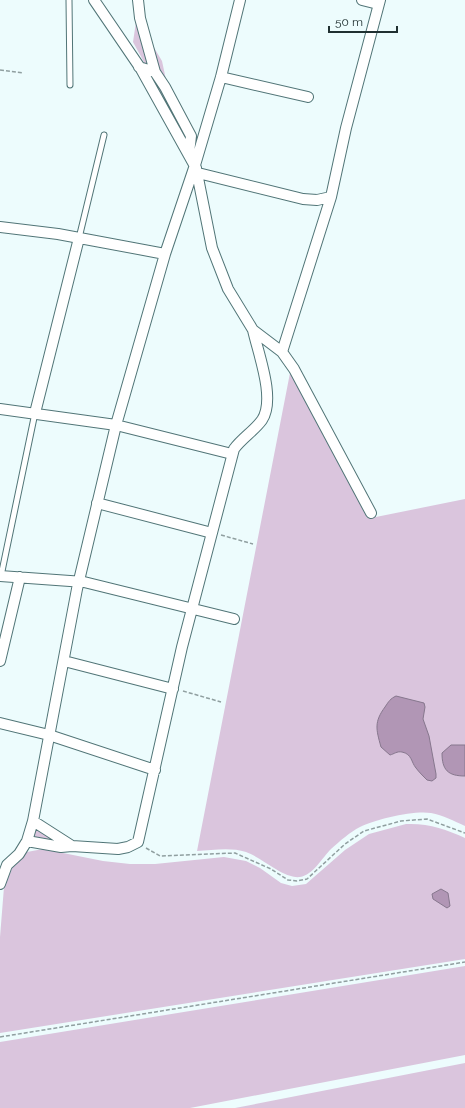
<svg xmlns="http://www.w3.org/2000/svg" width="465" height="1108" font-family="Raleway,sans-serif">
<style>
.green{fill:#dac5dd}
.water{fill:#b196b5;stroke:#86778d}
.lines{fill:none;stroke-linecap:round;stroke-linejoin:round}
.lane-casing{stroke:#517577;stroke-width:7}
.street-casing{stroke:#517577;stroke-width:12}
.path{stroke:#909fa0;stroke-width:1.5;stroke-dasharray:4 2;stroke-linecap:butt}
.lane{stroke:#fff;stroke-width:5}
.street{stroke:#fff;stroke-width:10}
</style>
<rect width="100%" height="100%" fill="#edfcfd"/>
<path class="green" d="M136,22l4,2 22,37 6,28 22,57 -57,-104z
M290,373l81,145 94,-19v327c-11,-5 -22,-11 -34,-13 -16,-3 -56,6 -71,14 -10,5 -20,14 -29,22 -9,9 -18,26 -31,28 -16,2 -39,-20 -54,-25 -15,-5 -33,-2 -49,-1z
M406,824c22,-1 40,5 59,14v121l-465,74v-96l4,-50 9,-21 14,-14 16,-3 60,12 27,3h25l69,-7 22,4 14,7 21,15 11,3 14,-2 39,-34 24,-16z
M35,829h2l21,9 -1,2 -23,-2 -2,-4z
M465,966v89l-275,53h-190v-66z
M465,1063v45h-230z"/>
<path class="water" d="M396,696l28,7 1,4 -2,12 6,17 7,38v4l-4,3 -5,-1c-4,-4 -8,-8 -11,-12 -5,-6 -4,-14 -14,-16 -5,-1 -8,2 -12,3l-9,-8c-5,-18 -7,-25 4,-40 4,-6 5,-8 11,-11z
M451,745h14v31c-17,0 -23,-6 -23,-23z
M441,889l7,4 2,13 -3,2 -14,-9 -1,-5z"/>
<g class="lines">
<defs>
<path id="lane" d="M69,0l1,85
M79,238l25,-103
M1,576l34,-163"/>
<path id="street" d="M94,0l47,69 55,99 16,80 16,41 25,41 29,22 12,17 77,144
M138,0l2,18 15,54
M362,0l16,4
M139,67l16,5 10,15 26,49 -2,17
M221,77l87,20
M198,173l105,26 14,1 14,-3
M0,227l58,7 107,20
M282,352l49,-155 15,-69 34,-128
M0,409l116,16 116,29
M35,413l44,-175
M97,503l115,30
M0,576l84,6 150,37
M0,661l20,-84
M64,661l109,28
M0,723l49,12 106,35
M33,821l39,25
M27,841l34,6 11,-1 46,3 10,-2 10,-5 44,-195 52,-198c8,-11 20,-18 28,-29 14,-21 -4,-67 -9,-90
M0,884l7,-19 12,-11 8,-13 6,-20 44,-232 39,-164 49,-171 30,-89 26,-88 19,-77"/>
</defs>
<use href="#lane" class="lane-casing"/>
<use href="#street" class="street-casing"/>
<path class="path" d="M0,70l23,3
M221,535l32,9
M183,691l38,11
M146,848l14,8 75,-3 36,16 17,11 9,1 10,-2 38,-35 19,-13 37,-10 26,-2 38,14
M0,1037l465,-75"/>
<use href="#lane" class="lane"/>
<use href="#street" class="street"/>
</g>
<path d="M329 26v6h68v-6" fill="none" stroke="#203031" stroke-width="2"/>
<text x="335" y="26" font-size="12" fill="#203031" stroke="#edfcfd" stroke-width="3" paint-order="stroke">50 m</text>
</svg>
